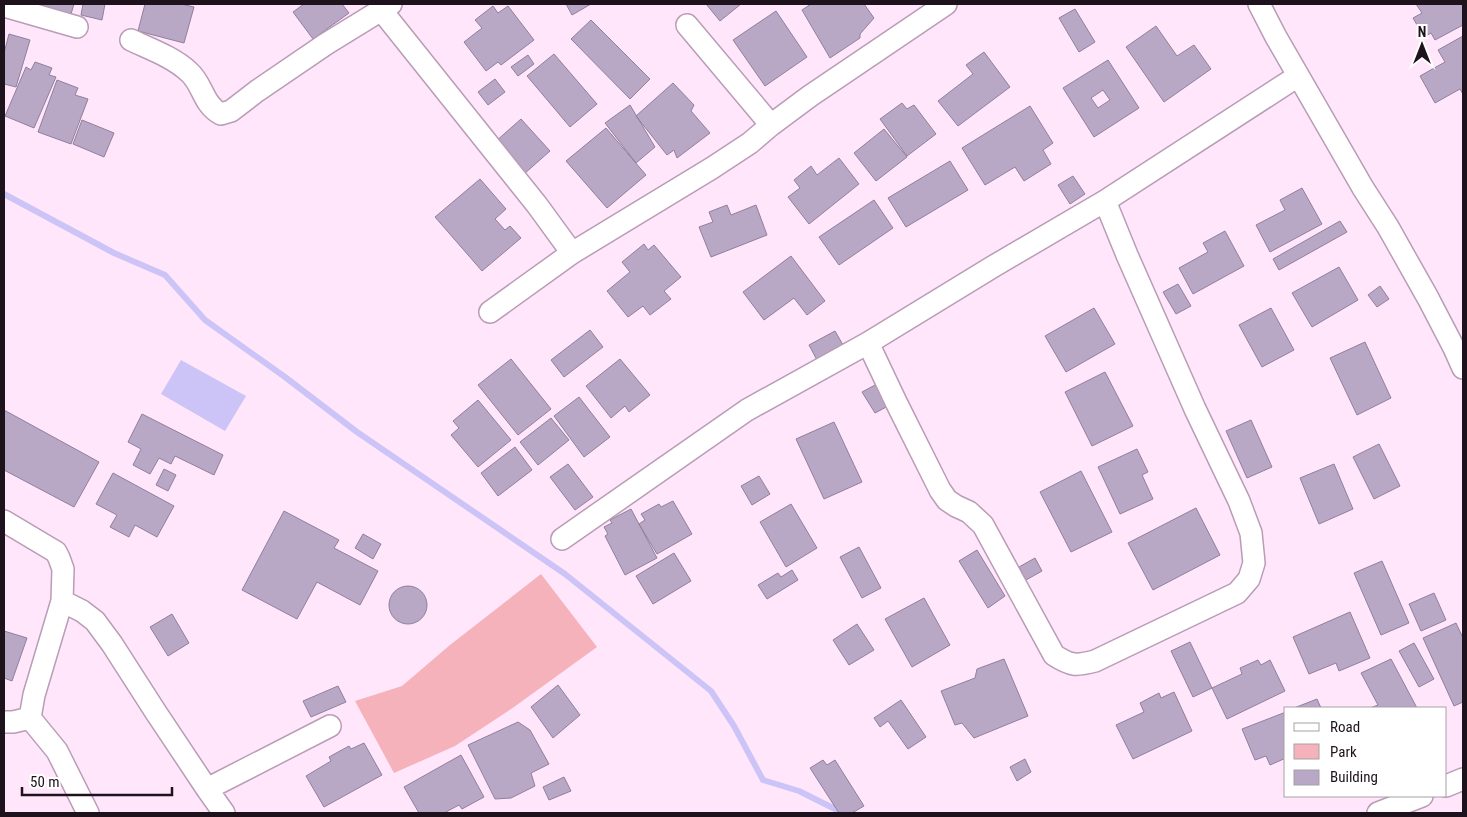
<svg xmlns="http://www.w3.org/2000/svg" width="1467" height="817" font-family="'Roboto Condensed',sans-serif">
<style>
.green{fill:#f5b2bb}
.water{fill:#ccc4f6}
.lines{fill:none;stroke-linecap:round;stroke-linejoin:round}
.stream{stroke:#ccc4f6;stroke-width:6}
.building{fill:#b9a7c6;stroke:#907f9d;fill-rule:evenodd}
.minor-casing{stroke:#b99cb6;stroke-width:24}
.minor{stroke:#fff;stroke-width:21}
</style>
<rect width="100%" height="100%" fill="#ffe6fb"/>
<path class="green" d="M541,574l56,73 -83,60 -59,39 -61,27 -39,-72 47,-15 48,-41z"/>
<path class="water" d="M181,360l65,36 -21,35 -64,-37z"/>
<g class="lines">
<path class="stream" d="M4,194l110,59 51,22 40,45 80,57 72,55 208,142 146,117 23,35 29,54 36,11 36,18 4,4"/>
</g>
<path class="building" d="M34,4h40l-3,10z
M83,4h22l-3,16 -21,-5z
M145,4h36l13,3 -10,36 -46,-12z
M304,4h38l7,9 -36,26 -20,-27z
M566,4h25l-19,11z
M706,4h35l-21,17z
M811,4h53l10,14 -14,16v4l-30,20 -28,-48z
M1416,4h47v21l-28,15 -4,-7 -7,4 -11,-19 9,-5z
M493,6l5,7 10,-7 26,34 -33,25 -3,-3 -12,9 -22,-29 18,-14 -7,-8z
M1075,9l20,33 -16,10 -20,-34z
M776,11l31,46 -42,29 -32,-46z
M591,20l59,59 -20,20 -59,-60z
M1156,26l21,30 17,-11 17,24 -47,33 -38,-55z
M9,34l21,6 -14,47 -12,-3v-31z
M1463,36v58l-3,-5 -25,14 -15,-27 25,-14 -7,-12z
M984,52l26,35 -52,39 -20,-25 35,-27 -7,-9z
M554,54l43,50 -27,23 -43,-51z
M528,55l6,9 -16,12 -7,-9z
M1108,60l31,48 -45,29 -31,-49zM1103,90l7,10 -12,8 -7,-10z
M35,62l17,6 -3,7 7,2 -22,51 -29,-12 21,-49 5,3z
M495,79l10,13 -17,13 -10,-13z
M57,80l21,8 -3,7 13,4 -17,45 -33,-12z
M673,83l21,22 -3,6 19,22 -33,25 -3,-8 -7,5 -31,-39z
M902,103l5,6 7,-4 22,29 -29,22 -27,-37z
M630,105l25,42 -19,16 -31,-40z
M1030,106l23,37 -10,7 8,14 -27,17 -9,-14 -30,18 -23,-37z
M521,119l29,32 -26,23 -29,-32z
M82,120l32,13 -10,24 -31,-13z
M606,128l40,47 -39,33 -41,-47z
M884,129l23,28 -31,24 -22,-28z
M839,158l20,26 -50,40 -21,-27 12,-9 -6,-8 17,-14 6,9z
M950,161l18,29 -62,37 -18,-29z
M1073,176l12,18 -15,10 -12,-19z
M480,179l26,30 -11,10 10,11 5,-4 11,12 -39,33 -47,-54z
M1302,188l20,36 -52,28 -14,-27 29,-15 -5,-10z
M874,200l19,28 -54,37 -20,-28z
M727,205l4,10 25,-10 11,30 -56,22 -12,-30 14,-5 -4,-10z
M1340,221l7,11 -68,38 -6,-11z
M1225,231l19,35 -51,28 -14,-26 29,-16 -5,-9z
M644,244l4,6 6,-5 27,32 -17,14 7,8 -21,16 -7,-9 -15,11 -21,-26 23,-19 -8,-10z
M791,256l34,45 -18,14 -13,-17 -30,22 -21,-28z
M1339,267l19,33 -46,27 -20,-34z
M1178,284l13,22 -15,8 -13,-22z
M1380,286l9,13 -12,8 -9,-12z
M1094,308l21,36 -49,28 -21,-36z
M1271,308l23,42 -32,17 -23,-42z
M590,330l13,17 -39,30 -13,-17z
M835,331l8,14 -26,15 -8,-15z
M1365,342l26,56 -34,17 -27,-57z
M511,359l40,50 -33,26 -40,-50z
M620,359l30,36 -21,17 -4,-6 -14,12 -25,-32z
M1105,372l28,54 -41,20 -27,-54z
M877,384l13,21 -15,8 -13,-21z
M579,397l31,40 -26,20 -30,-41z
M478,400l33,40 -33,27 -27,-32 8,-7 -6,-7z
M4,410l95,52 -25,45 -70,-37z
M142,414l81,41 -9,20 -39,-19 -4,8 -12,-6 -9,16 -17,-9 8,-16 -13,-7z
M551,418l18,22 -31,25 -18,-23z
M1251,420l21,47 -25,11 -21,-47z
M834,422l28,60 -38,17 -28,-60z
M1379,444l21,42 -26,13 -21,-42z
M515,447l17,23 -34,26 -17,-23z
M1137,449l11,23 -6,3 11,24 -33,15 -22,-47z
M568,464l25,33 -18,13 -25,-33z
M1334,464l19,45 -34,15 -19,-46z
M164,469l12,6 -8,16 -12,-6z
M1081,471l31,61 -41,20 -31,-60z
M113,473l61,33 -17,31 -22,-12 -6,12 -19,-10 7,-12 -21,-11z
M759,476l11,18 -18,11 -11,-19z
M673,501l19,33 -35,20 -18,-30 6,-4 -4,-6 18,-10 2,3z
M791,504l26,44 -31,19 -26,-45z
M1196,508l24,47 -67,35 -25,-47z
M631,509l26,49 -32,17 -20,-39 3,-2 -4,-7 8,-4 -2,-3z
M284,511l55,29 -5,8 44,23 -18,34 -43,-23 -20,37 -55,-29z
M363,534l18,10 -8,15 -18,-11z
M859,547l22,41 -19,10 -22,-41z
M977,550l28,46 -17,12 -29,-47z
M674,553l17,28 -38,23 -17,-28z
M1035,558l7,13 -16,9 -7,-13z
M1382,561l27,62 -28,12 -27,-62z
M792,570l6,10 -31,19 -9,-14 20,-12 3,4z
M389 605a19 19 0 1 1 38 0a19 19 0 1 1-38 0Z
M1434,593l12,27 -25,11 -12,-27z
M924,598l26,47 -38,22 -27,-48z
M1350,612l20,46 -31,13 -3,-8 -27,11 -16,-37z
M172,614l17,29 -21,13 -18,-29z
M1456,623l7,15v64l-9,4 -31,-68z
M857,624l17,26 -25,15 -16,-25z
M4,631l23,7 -15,43 -8,-3z
M1190,642l22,46 -19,9 -22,-46z
M1414,643l20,36 -15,8 -20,-36z
M1004,659l24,57 -54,22 -12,-15 -7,2 -14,-34 34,-13 2,-9z
M1391,659l26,49h-47l8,-3 -17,-32z
M1258,660l3,5 9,-5 15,31 -58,28 -15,-31 30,-14 -2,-6z
M558,685l22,30 -27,23 -22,-31z
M338,686l8,16 -35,15 -8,-16z
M1174,692l18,39 -59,28 -17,-34 28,-13 -4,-9 19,-10 2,5z
M1317,699l4,9h-27z
M901,700l25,37 -18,12 -20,-28 -8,6 -6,-9z
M1286,712v46l-16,7 -4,-9 -11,4 -13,-31z
M518,722l12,8 19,34 -18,9 4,13 -24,12 -16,1 -27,-54z
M364,743l18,32 -58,32 -18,-31 25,-15 -2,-4 20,-11 2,3z
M461,755l23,42 -22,12 -3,-4 -15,8h-25l-15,-26z
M1025,759l6,13 -14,9 -7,-14z
M823,760l4,5 8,-5 29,46 -12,7h-13l-29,-45z
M564,777l7,14 -22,9 -6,-13z"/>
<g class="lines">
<defs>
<path id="minor" d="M1259,4l17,33 87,151 25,39 40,71 26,50 9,20
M4,6l73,21
M382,11l155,194 35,48
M687,25l84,100
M131,40c19,9 42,17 58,32 14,12 14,33 32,42l10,-3 26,-20 69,-47 65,-40
M490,312l82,-59 140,-85 38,-25 21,-18 39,-29 136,-92
M868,343l28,59 44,88 7,10 9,6 13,6 14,13 71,130c17,11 22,11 41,6l142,-68 12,-14 5,-16 -3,-30 -12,-32 -44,-92 -68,-154 -22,-54
M4,521l52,31 3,6 4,11 -1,32 -28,94 -4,23 27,33 31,62
M562,539l185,-129 121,-67 126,-77 111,-65 193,-125
M62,601l20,10 13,10 17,23 43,67 52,78 123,-63
M4,722h9l17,-4
M1446,786l17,-7
M207,789l17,24
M1378,813l44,-17"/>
</defs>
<use href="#minor" class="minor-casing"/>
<use href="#minor" class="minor"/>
</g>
<rect width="1467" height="817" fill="none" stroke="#1e131d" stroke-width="10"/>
<rect x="1284" y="707" width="162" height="90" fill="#ffffff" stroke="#a5a1a5"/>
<rect x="1294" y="723" width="25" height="8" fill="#ffffff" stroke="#a5a1a5"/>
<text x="1330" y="732" font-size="15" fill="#1e131d">Road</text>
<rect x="1294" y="744" width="25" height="15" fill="#f5b2bb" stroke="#a5a1a5"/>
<text x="1330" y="757" font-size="15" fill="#1e131d">Park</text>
<rect x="1294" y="770" width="25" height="15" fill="#b9a7c6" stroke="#a5a1a5"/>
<text x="1330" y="782" font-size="15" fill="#1e131d">Building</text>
<g transform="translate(1422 45)" stroke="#ffffff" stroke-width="4" paint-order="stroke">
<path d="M0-4L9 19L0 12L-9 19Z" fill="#1e131d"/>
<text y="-8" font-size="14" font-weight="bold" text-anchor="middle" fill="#1e131d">N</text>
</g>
<path d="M22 787v8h150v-8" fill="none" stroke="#1e131d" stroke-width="2.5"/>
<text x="30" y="787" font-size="15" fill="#1e131d" stroke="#ffffff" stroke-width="4" paint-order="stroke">50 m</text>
</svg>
